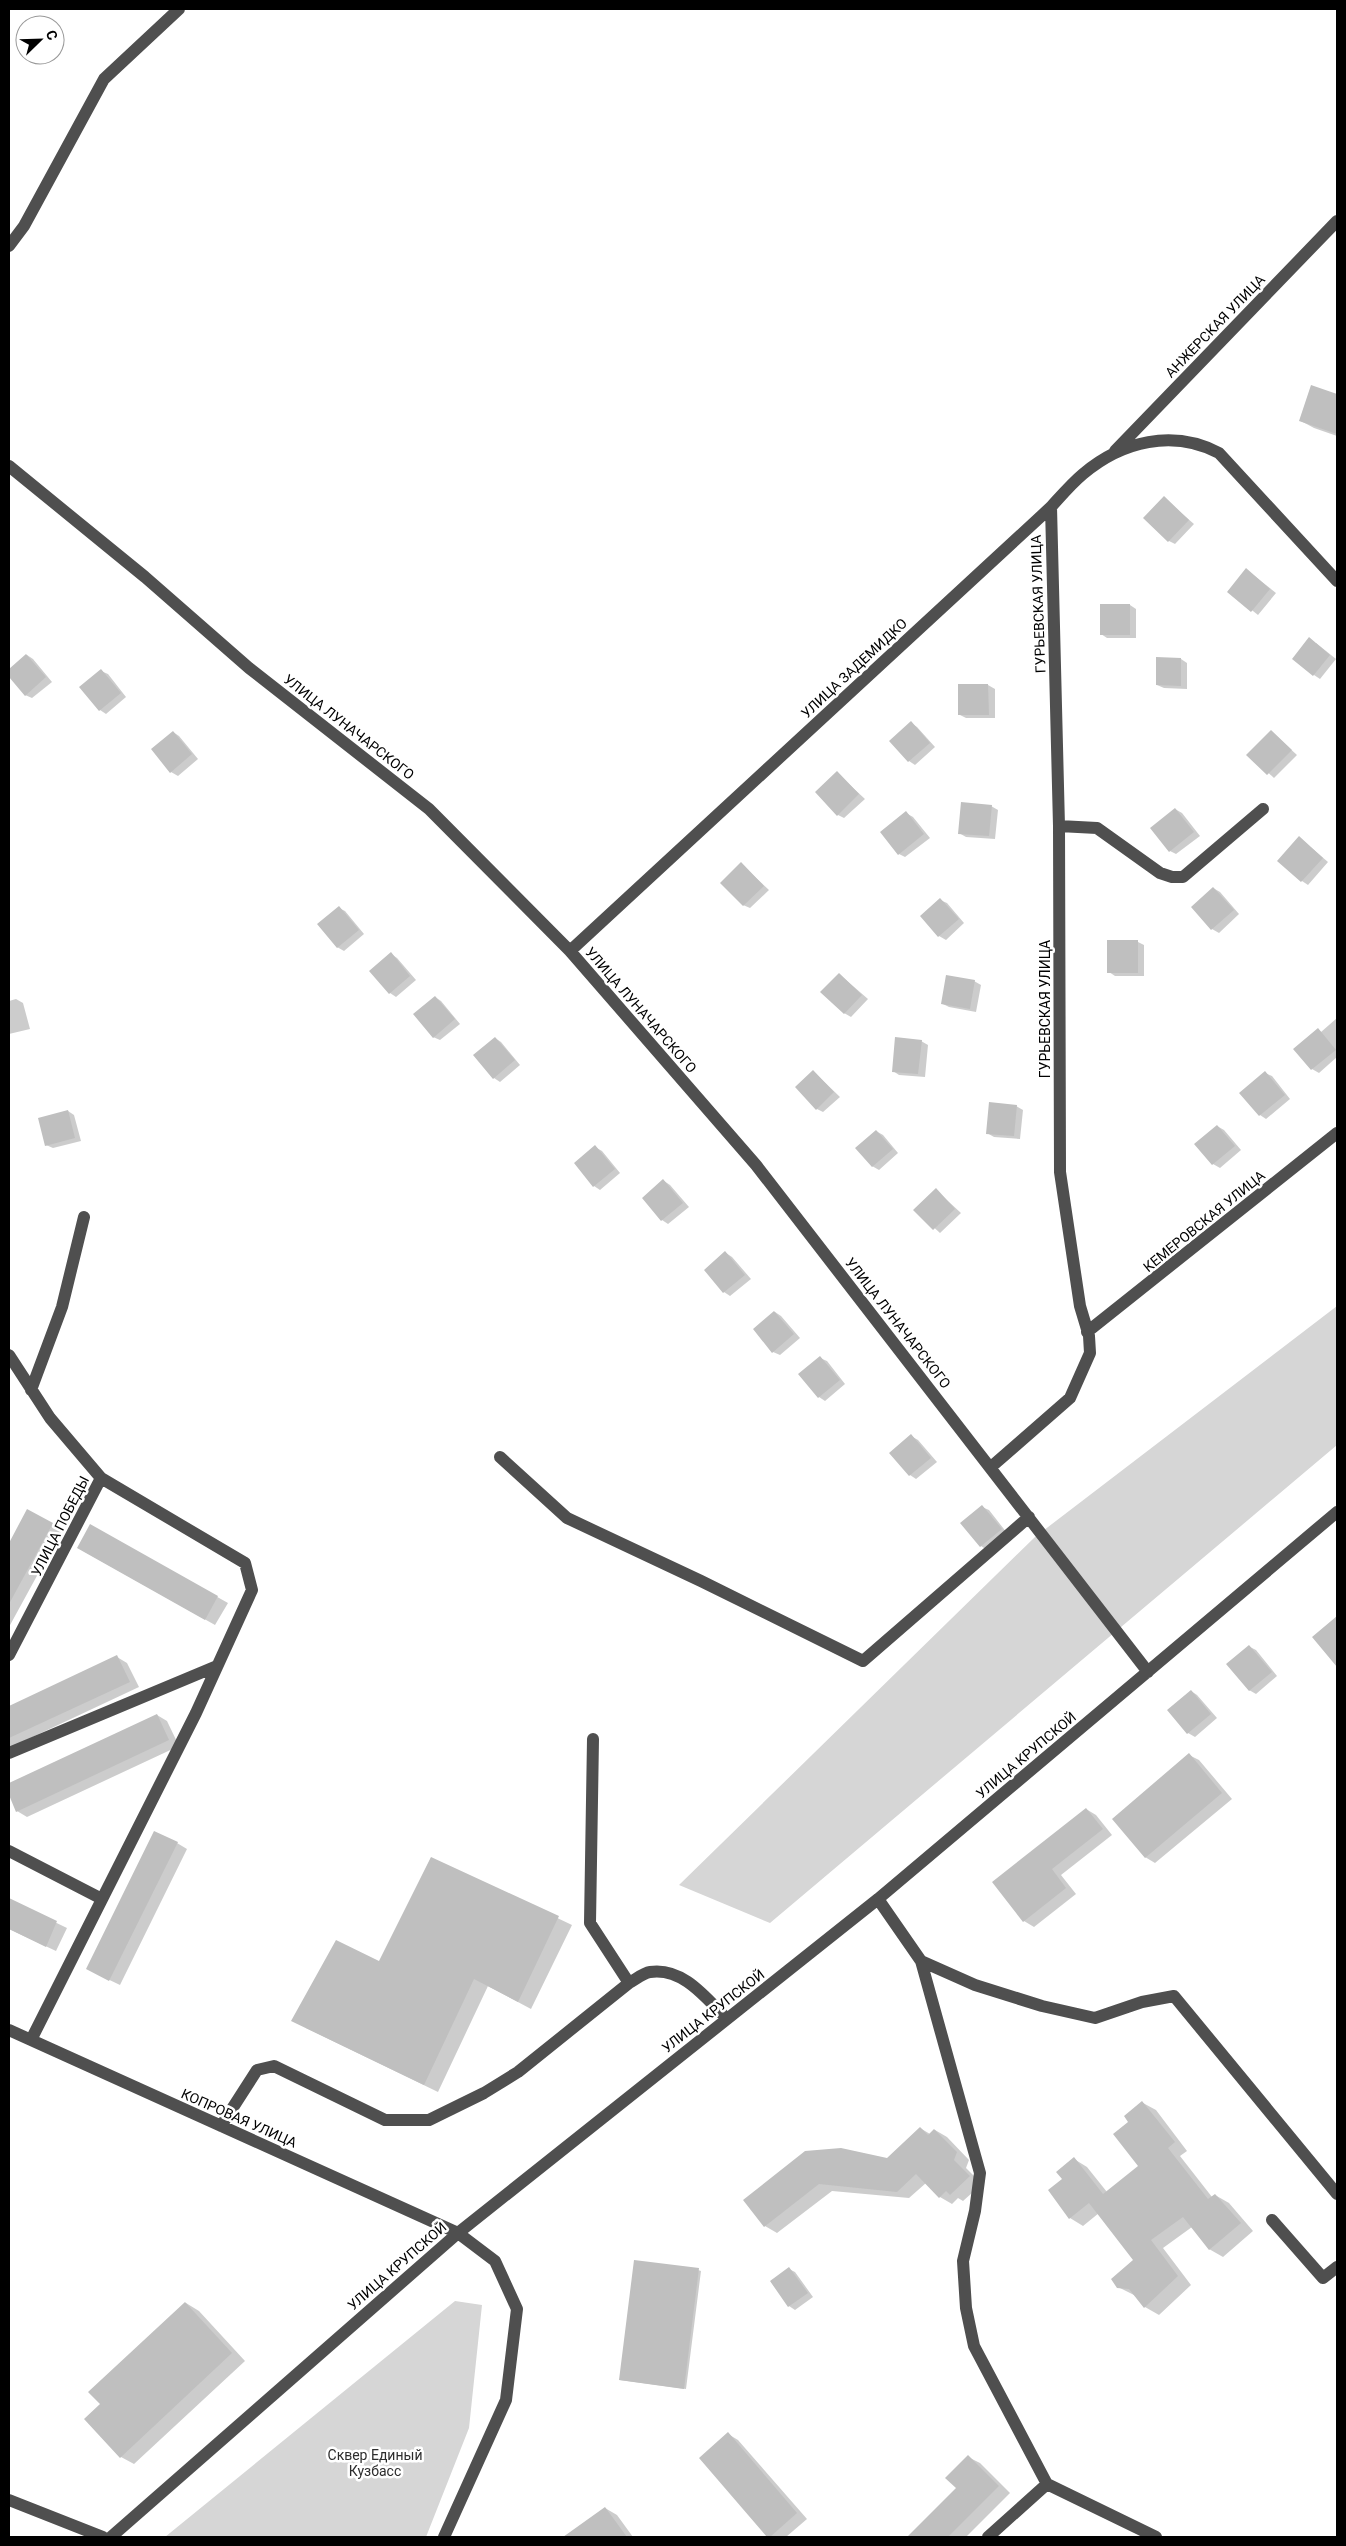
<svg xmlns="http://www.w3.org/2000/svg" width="1346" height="2546" font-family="Roboto,sans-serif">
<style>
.green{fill:#d6d6d6}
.shadow{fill:#0003}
.building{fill:#bfbfbf}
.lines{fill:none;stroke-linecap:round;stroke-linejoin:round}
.minor{stroke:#4f4f4f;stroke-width:12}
.labels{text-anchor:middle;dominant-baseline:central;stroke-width:5;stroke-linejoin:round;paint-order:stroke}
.street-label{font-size:14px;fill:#000;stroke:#fff}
.park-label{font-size:14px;fill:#2d2d2d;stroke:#fff}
</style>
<rect width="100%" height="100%" fill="#fff"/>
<path class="green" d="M1337,1306v139l-567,478 -91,-38 356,-348z
M455,2301l27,4 -13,123 -43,109h-261z"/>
<path class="shadow" d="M1312,387l25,8v41l-23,-8 -13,-7z
M1164,498l30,26 -19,20 -6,-3z
M1252,574l24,19 -18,22 -30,-24z
M1130,605l6,4v29h-29l-6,-4z
M1316,643l20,16 -16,20 -6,-4z
M27,655l6,4 19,23 -20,16 -7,-3 -16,-20v-5z
M1181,659l6,4v26l-23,-1 -7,-3z
M101,671l7,3 18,23 -20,17 -6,-4z
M960,685h28l7,4v29h-29l-6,-3z
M911,723l6,4 18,20 -20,18 -6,-4z
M1271,731l26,24 -23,23 -26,-24z
M173,732l6,4 19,23 -20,17 -7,-4z
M837,773l28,26 -21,19 -6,-3z
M991,806l7,4 -3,29 -29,-2 -7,-4z
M1175,809l7,4 18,23 -24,18 -6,-3z
M906,813l7,4 17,21 -25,19 -6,-3z
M1300,838l28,24 -20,23 -6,-4z
M741,864l28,26 -19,18 -7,-3z
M1213,888l7,4 19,22 -20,19 -7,-4 -20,-22z
M940,900l7,3 17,20 -18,17 -7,-4 -17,-20z
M339,908l6,3 19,23 -20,17 -7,-4z
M1138,942l6,3v31h-29l-6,-4z
M391,954l6,4 19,22 -20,17 -6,-4z
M839,974l29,25 -17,18 -7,-4z
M974,981l7,4 -5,27 -27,-5 -6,-3z
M435,997l6,4 19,23 -20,16 -7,-3z
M16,999l7,4 7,26 -21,5v-33z
M1337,1018v39l-18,16 -7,-4 6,-39 3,2z
M495,1038l6,4 19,23 -20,17 -6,-4z
M921,1041l7,4 -3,32 -26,-2 -6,-4z
M813,1071l27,26 -17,15 -6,-3z
M1265,1073l7,3 18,23 -24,20 -6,-4z
M1016,1106l7,4 -3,29 -26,-2 -7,-4z
M68,1111l6,4 7,26 -28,7 -7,-3z
M1217,1126l7,4 17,20 -21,18 -7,-4 -17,-20z
M876,1131l7,4 15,18 -19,17 -7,-4z
M595,1147l7,4 18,22 -20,17 -6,-4z
M664,1181l6,4 19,22 -21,17 -6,-4 -19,-22z
M936,1190l25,23 -21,20 -25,-23z
M726,1253l6,4 19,22 -21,17 -6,-4 -19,-22z
M775,1312l6,4 19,22 -20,17 -7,-3z
M820,1358l7,3 18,23 -20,17 -6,-4z
M911,1436l7,4 19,22 -21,17 -6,-4z
M982,1507l7,3 18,23 -20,17 -6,-4z
M28,1511l34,19 -53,97v-81z
M91,1526l137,77 -13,22 -137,-77z
M1250,1647l6,3 21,26 -21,18 -7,-4z
M117,1657l10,6 12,24 -130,61v-40z
M1191,1691l6,4 20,23 -22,19 -7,-4 -19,-23z
M157,1715l10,6 12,25 -152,71 -10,-6 -8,-19v-7z
M1189,1755l10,5 33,39 -77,64 -10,-6z
M1086,1809l10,6 16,20 -51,40 15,19 -42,33 -10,-6 -30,-39z
M177,1843l10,6 -67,136 -23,-11z
M431,1858l141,67 -41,84 -43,-23 -50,106 -132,-64 74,-66z
M9,1900l58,28 -11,23 -47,-22z
M1143,2103l13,7 31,41 -7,5 32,41 3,-2 14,8 24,28 -30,26 -14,-8 -17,-22 -29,21 28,37 -32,30 -14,-8 -9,-11 -18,-9 17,-27 -36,-47 -16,13 -13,-8 -6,-38 10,-21 13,8 20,25 33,-26 -10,-44z
M920,2128l10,6 5,-4 12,7 22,23 -3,8 16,16 -19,17 -5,-3 -6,6 -12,-7 -14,-14 -17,15 -77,-7 -55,42 -12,-7 -20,-26 143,-41z
M789,2269l6,3 18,25 -18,13 -6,-4 -18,-24z
M698,2270l3,1 -15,118 -66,-9z
M186,2303l13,8 46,50 -111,103 -13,-7 -19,-53z
M728,2434l10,6 69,79 -21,18h-17l-69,-79z
M968,2457l12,6 30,30 -44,44h-57l49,-49z
M605,2508l12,7 16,22h-68z"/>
<path class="building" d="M1311,385l26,9v40l-38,-13z
M1164,496l25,24 -21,22 -25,-24z
M1246,568l24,21 -19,23 -24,-20z
M1100,604h30v31h-30z
M1309,637l21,18 -17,21 -21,-17z
M26,654l20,23 -21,19 -16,-19v-8z
M1156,657l25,1v28l-25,-1z
M101,669l20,24 -22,18 -20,-24z
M958,684h30l1,31h-31z
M911,721l19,22 -22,19 -19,-21z
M1271,730l21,20 -25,25 -21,-20z
M173,731l19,23 -22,19 -19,-24z
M837,771l22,23 -22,22 -22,-24z
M961,802l31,3 -3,31 -31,-2z
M1175,808l19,24 -25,20 -19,-24z
M906,811l18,23 -26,21 -18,-23z
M1299,836l24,22 -22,24 -24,-21z
M741,862l23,24 -21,20 -23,-23z
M1213,887l21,23 -23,20 -20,-23z
M940,898l19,21 -21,18 -18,-21z
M339,906l20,24 -22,18 -20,-24z
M1107,940h31v33h-31z
M391,952l19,24 -21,18 -20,-23z
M839,973l23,22 -18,19 -24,-22z
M946,975l29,5 -5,29 -29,-5z
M435,996l20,23 -22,19 -20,-24z
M1318,1028l18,22 -25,20 -18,-21z
M495,1037l20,23 -22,19 -20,-24z
M895,1037l27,3 -4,34 -26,-2z
M813,1070l21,22 -18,18 -21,-23z
M1265,1071l20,24 -26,21 -20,-23z
M989,1102l28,3 -3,31 -28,-2z
M68,1110l7,28 -30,8 -7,-28z
M1217,1125l18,21 -23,19 -18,-21z
M876,1130l17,19 -21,18 -17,-19z
M595,1145l20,24 -22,18 -19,-24z
M663,1179l20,24 -22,18 -19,-23z
M936,1188l19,21 -22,21 -20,-20z
M725,1251l20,24 -22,18 -19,-23z
M774,1311l20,23 -22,19 -19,-24z
M820,1356l20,24 -22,18 -20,-24z
M911,1434l20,24 -22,18 -20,-23z
M982,1505l20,24 -22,18 -20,-24z
M27,1509l26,14 -44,81v-61z
M90,1524l128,72 -13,24 -128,-72z
M1337,1616v51l-25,-30z
M1249,1645l23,27 -23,19 -23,-27z
M117,1655l13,27 -121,56v-32z
M1191,1690l20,24 -24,20 -20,-24z
M157,1714l12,26 -153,72 -7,-17v-12z
M1189,1753l33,40 -77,65 -33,-39z
M1086,1808l17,21 -51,40 14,19 -43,34 -31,-40z
M154,1831l24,11 -69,139 -23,-12z
M431,1857l128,59 -41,86 -44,-23 -50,106 -133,-64 45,-81 43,21z
M9,1898l48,23 -11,26 -37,-18z
M1142,2101l33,41 -7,6 40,51 7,-5 26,29 -32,27 -26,-33 -32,23 27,36 -34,32 -15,-19 -12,-1 -6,-9 22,-19 -44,-57 -20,16 -21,-29 14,-11 -6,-7 18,-15 29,37 35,-28 -25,-32 15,-12 -4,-6z
M920,2127l8,8 6,-6 23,23 -3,8 16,16 -20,19 -4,-4 -7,7 -23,-24 -19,18 -78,-8 -55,43 -21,-27 62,-49 36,-3 46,10z
M634,2260l65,8 -15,121 -65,-9z
M789,2267l19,26 -20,14 -18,-26z
M185,2302l47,51 -112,105 -36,-39 16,-15 -12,-12z
M728,2432l69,81 -27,24h-3l-68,-79z
M968,2455l31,31 -51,51h-41l49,-49 -11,-10z
M605,2507l22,30h-64z"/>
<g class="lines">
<path class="minor" d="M9,246l15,-20 80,-147 75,-70
M1115,451l222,-230
M9,466l136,111 104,91 180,141 141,142 186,214 392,507
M1059,826l38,2 63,45 12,4h11l80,-68
M570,951l481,-444c10,-11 20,-23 32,-33 39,-33 90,-45 136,-21l118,128
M1087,1332l250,-199
M9,1355l41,63 51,60 144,85 7,27 -56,123 -165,327
M31,1390l31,-83 22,-90
M500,1457l67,61 134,63 162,80 166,-144
M991,1467l79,-69 20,-45 -1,-17 -9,-30 -20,-134 -1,-346 -8,-319
M9,1655l92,-177
M593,1739l-3,184 39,60
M9,1753l208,-87
M9,1851l93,48
M878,1899l43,62 59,212 -5,38 -12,50 3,47 8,38 73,138
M921,1961l54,24 67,21 53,12 47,-16 32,-6 163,198
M9,2030l449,203 37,28 22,48 -11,91 -62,137
M221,2126l36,-56 17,-4 111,54h44l55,-27 34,-21 111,-89c6,-3 14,-10 21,-11 33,-5 56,26 77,47
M1272,2220l51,58 14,-11
M9,2500l94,37
M111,2537l347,-304 420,-334 459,-387
M988,2537l59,-53 109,53"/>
</g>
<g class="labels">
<g class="street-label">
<text transform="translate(1215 326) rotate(-46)">АНЖЕРСКАЯ УЛИЦА</text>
<text transform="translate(1038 604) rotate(-92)">ГУРЬЕВСКАЯ УЛИЦА</text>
<text transform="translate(854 668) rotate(-43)">УЛИЦА ЗАДЕМИДКО</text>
<text transform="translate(349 727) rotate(38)">УЛИЦА ЛУНАЧАРСКОГО</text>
<text transform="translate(1045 1009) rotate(-90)">ГУРЬЕВСКАЯ УЛИЦА</text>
<text transform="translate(641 1010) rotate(49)">УЛИЦА ЛУНАЧАРСКОГО</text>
<text transform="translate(1204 1221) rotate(-39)">КЕМЕРОВСКАЯ УЛИЦА</text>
<text transform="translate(898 1323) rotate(52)">УЛИЦА ЛУНАЧАРСКОГО</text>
<text transform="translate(60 1526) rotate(-63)">УЛИЦА ПОБЕДЫ</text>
<text transform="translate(1026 1755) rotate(-40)">УЛИЦА КРУПСКОЙ</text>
<text transform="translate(713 2011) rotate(-38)">УЛИЦА КРУПСКОЙ</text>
<text transform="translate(239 2118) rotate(24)">КОПРОВАЯ УЛИЦА</text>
<text transform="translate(397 2266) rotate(-41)">УЛИЦА КРУПСКОЙ</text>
</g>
<g class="park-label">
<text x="375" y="2455">Сквер Единый<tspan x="375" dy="16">Кузбасс</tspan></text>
</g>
</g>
<rect width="1346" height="2546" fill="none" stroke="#000000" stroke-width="20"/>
<g transform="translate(40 40) rotate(67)"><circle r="24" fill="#ffffff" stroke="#999999"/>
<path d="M0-4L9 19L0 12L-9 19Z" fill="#000000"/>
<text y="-8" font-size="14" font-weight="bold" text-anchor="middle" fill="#000000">С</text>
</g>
</svg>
